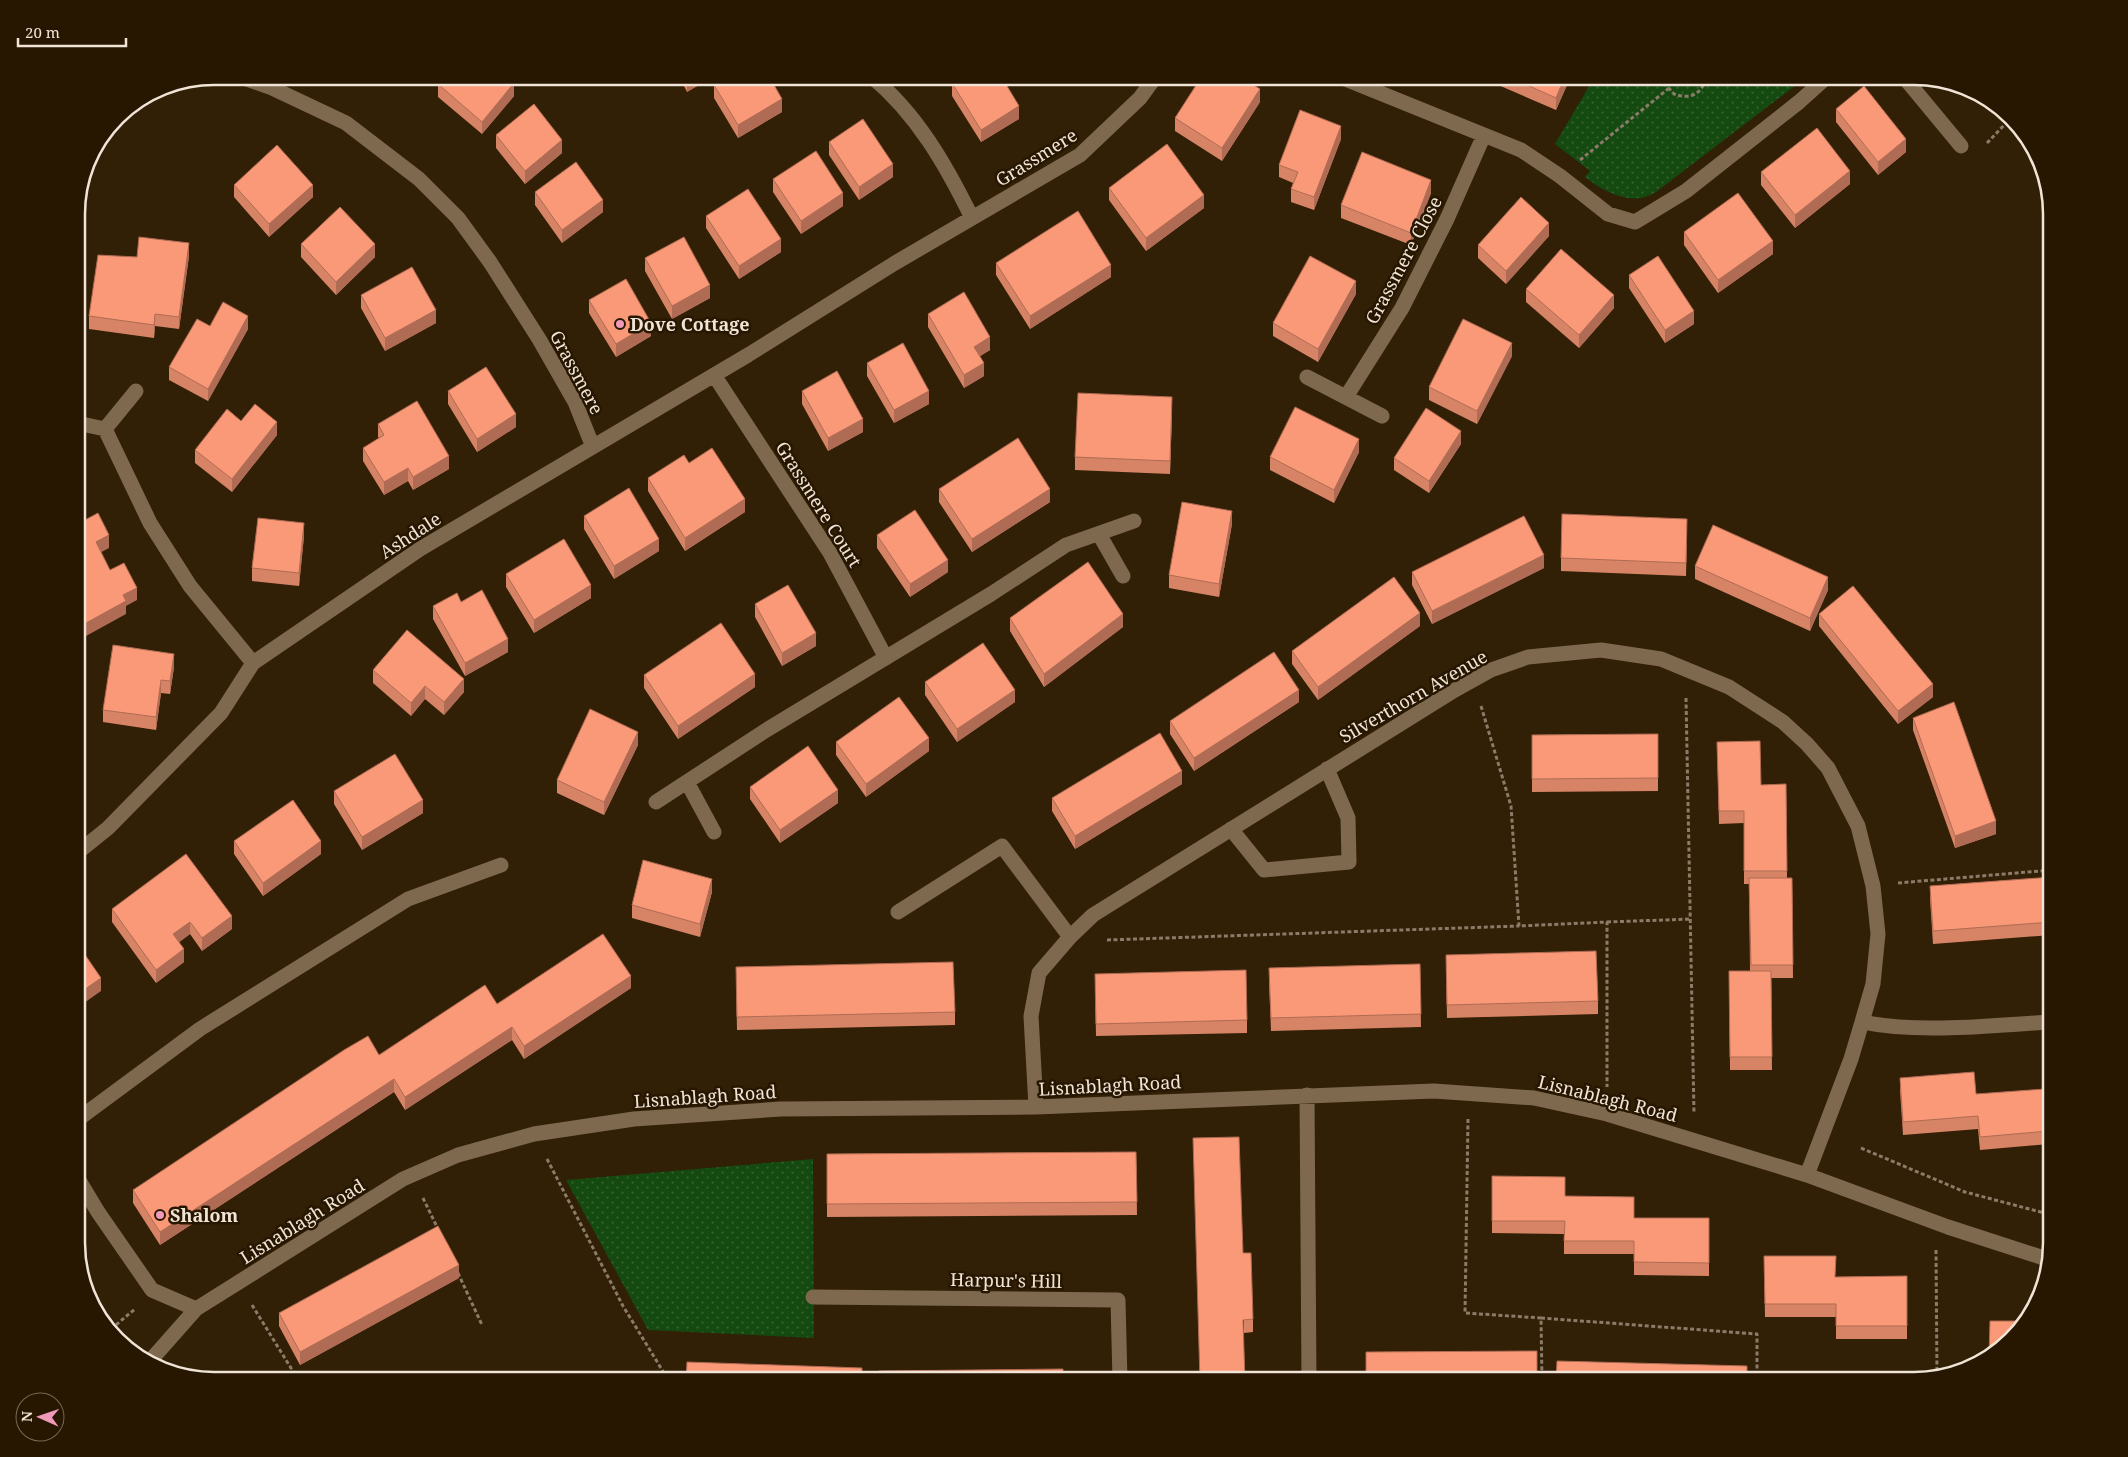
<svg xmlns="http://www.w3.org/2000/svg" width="2128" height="1457" font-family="'Noto Serif',serif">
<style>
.grass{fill:url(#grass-dots)}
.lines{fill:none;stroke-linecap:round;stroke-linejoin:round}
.path{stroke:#8b7b68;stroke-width:3;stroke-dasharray:4 2.5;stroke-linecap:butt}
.lane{stroke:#7e694f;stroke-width:15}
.street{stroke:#7e694f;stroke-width:15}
.wall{fill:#d78466}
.shaded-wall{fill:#af6b53}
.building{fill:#fa9977;stroke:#af6b53}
.poi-dot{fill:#ef9ab8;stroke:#271600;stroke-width:2}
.labels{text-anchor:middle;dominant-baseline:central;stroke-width:5;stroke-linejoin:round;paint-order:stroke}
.street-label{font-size:18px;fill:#f0e4d6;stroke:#271600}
.poi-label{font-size:18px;font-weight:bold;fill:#f0e4d6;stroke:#271600;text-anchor:start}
.rim{fill:none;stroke:#f0e4d6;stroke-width:2.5}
</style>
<defs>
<pattern id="grass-dots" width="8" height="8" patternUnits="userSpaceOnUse" patternTransform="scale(1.25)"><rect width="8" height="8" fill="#144910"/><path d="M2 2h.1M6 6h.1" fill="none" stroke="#366332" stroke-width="1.8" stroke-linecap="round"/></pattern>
</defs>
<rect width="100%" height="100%" fill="#311f06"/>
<path class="grass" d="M1595,76h213l-152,116c-4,2 -10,5 -15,6 -20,3 -41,-9 -56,-21l5,-6 -35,-27z
M813,1159l1,179 -166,-8 -82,-150z"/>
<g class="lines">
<path class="path" d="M1663,76l2,8 9,10c16,6 29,0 32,-18
M1987,143l22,-23
M1580,160l88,-71
M1686,698l8,416
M1481,706l30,100 8,120 88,-4v165
M1898,883l154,-13
M1607,922l84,-3
M1107,940l412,-14
M1468,1119l-3,194 76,5 1,63
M1861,1148l104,44 87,23
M547,1159l76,147 41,67v8
M423,1198l15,31
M1936,1250l1,125
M458,1273l24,52
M252,1305l47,76
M1541,1318l216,16v47
M111,1329l24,-20"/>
<path class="lane" d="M1231,829l33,41 85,-8 -1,-44 -21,-49
M898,912l104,-66 68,91"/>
<path class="street" d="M238,76l34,12 74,35 73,56 39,39 32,44 49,77 36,63 18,45
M871,76c46,38 75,89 101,142
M1338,76l183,74 39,26 48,38 27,8 51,-31 113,-89 29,-26
M1903,76l58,70
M714,375l116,178 56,105
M1307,377l75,39
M1346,397l56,-89 45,-89 37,-84
M77,423l28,6 31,-38
M105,429l45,94 40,63 63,77
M1099,534l24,42
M687,782l27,50
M656,802l112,-73 223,-135 75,-49 68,-24
M77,853l31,-25 113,-115 32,-50 167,-114 328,-194 147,-92 185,-108 60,-57 16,-22
M1862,1022c59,12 129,3 190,0
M1307,1095l2,286
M1036,1107l-5,-91 8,-43 31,-36 23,-22 362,-225 36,-20 37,-13 73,-7 60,9 68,28 54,35 24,22 21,24 30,58 15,60 5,48 -5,50 -11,38 -11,37 -44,116
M77,1120l123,-91 208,-130 93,-34
M77,1177l21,35 54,78 44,19
M813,1297l305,3 2,81
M150,1361l46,-52 207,-130 55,-24 76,-21 100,-15 147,-10 255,-2 398,-16 100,7 73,16 200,61 141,52 99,32"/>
</g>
<path class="wall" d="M679,76h35l-27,16z
M1489,76h82l-15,34 -67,-29z
M952,83l67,36 -38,23 -29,-46z
M438,84l76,12 -32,38 -44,-37z
M714,85l68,27 -44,26 -24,-40z
M1976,95l15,5 2,2 -7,6z
M1260,102l-38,59 -47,-30v-13z
M1836,109l70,43 -28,23 -42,-53z
M496,135l66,18 -37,31 -29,-36z
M1341,139l-27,71 -23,-8v-13l2,-6 -14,-6v-12z
M829,142l64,35 -34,23 -30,-45z
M1761,172l89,12 -55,44 -34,-43z
M773,179l70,27 -42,28 -28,-42z
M234,185l79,12 -44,40 -35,-40z
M1109,188l95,20 -58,43 -37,-51z
M535,192l68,20 -41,31 -27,-38z
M1431,193l-20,52 -70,-27v-13z
M706,216l75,36 -42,27 -33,-51z
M1684,232l89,22 -55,39 -34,-48z
M1549,236l-43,48 -28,-26v-13z
M301,244l74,13 -39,38 -35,-38z
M189,256l-10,73 -24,-3 -1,12 -65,-9v-13l48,-59z
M645,258l65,40 -38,21 -27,-48z
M996,263l115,14 -81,52 -34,-54z
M1629,275l65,49 -29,19 -36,-55z
M1526,289l88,19 -35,40 -53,-46z
M1356,294l-38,68 -45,-26v-13z
M361,295l75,28 -51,28 -24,-43z
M589,300l62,36 -35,21 -27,-44z
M928,314l62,36 -10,6 4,20 -20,12 -36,-61z
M210,326l38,3 -40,72 -39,-21v-13z
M1512,356l-35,68 -48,-24v-13z
M867,363l62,41 -35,19 -27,-47z
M448,391l68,36 -39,25 -29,-48z
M802,391l61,41 -35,19 -26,-47z
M1172,410l-2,64 -95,-4v-13z
M241,421l36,14 -45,57 -37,-29v-13z
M378,424l71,45 -36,21 -5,-9 -24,14 -21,-34v-13l16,-10 -1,-1z
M1461,444l-32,49 -35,-23v-12z
M1359,452l-25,51 -64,-33v-13z
M689,463l56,49 -60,39 -37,-60v-13z
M939,489l111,13 -78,50 -33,-50z
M584,516l75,35 -45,28 -30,-50z
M1232,524l-13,73 -50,-9v-13z
M1687,532l-1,44 -125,-5v-13z
M877,535l71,37 -38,25 -33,-49z
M304,536l-5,50 -47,-5v-13z
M1695,566l133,24 -18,41 -115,-52z
M1544,568l-112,56 -20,-39v-13z
M506,574l85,24 -57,35 -28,-46z
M461,602l47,50 -43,24 -32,-57v-13z
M755,604l61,42 -34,20 -27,-49z
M1819,614l114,83 -35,27 -79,-98z
M1010,618l113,9 -79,60 -34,-56z
M1420,626l-102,74 -26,-36v-13z
M174,667l-4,27 -9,-1 -5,37 -53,-8v-12z
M373,670l91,22 -20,23 -19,-16 -14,17 -38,-33z
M644,675l111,12 -77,52 -34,-51z
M925,682l90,20 -58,40 -32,-47z
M1299,702l-105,69 -24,-37v-13z
M1913,718l83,116 -41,14 -42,-118z
M1658,734v57l-126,1v-57z
M836,742l93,9 -63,46 -30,-42z
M1717,742l44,43 25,-1 1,94h5l1,100h-22l1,92h-42l-1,-99h21l-1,-87h-5v-61l-25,1z
M638,745l-34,70 -47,-22v-13z
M1182,784l-107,65 -23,-38v-13z
M750,787l88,16 -58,40 -30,-44z
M334,791l89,22 -61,37 -28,-46z
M234,841l87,13 -58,42 -29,-42z
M2052,877v58l-119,9 -3,-45v-13z
M712,892l-12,45 -68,-19v-13z
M112,909l120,20 -30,22 -12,-17 -11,8 5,20 -28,21 -44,-61z
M1420,964l1,63 -150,4 -2,-50z
M1446,968l152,33v13l-151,4z
M736,980l219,32v13l-218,5z
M1095,987l152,33v13l-151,3z
M631,988l-107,71 -12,-19 -107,70 -11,-18 -234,153 -27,-42v-13l246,-135 118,-51z
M1900,1078l76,16 71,12h5v58h-2l-1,-20 -69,6 -2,-21 -75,6 -3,-44z
M1136,1152l1,63 -310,2v-63z
M1492,1176l73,20 69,22h75v58l-75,-1v-21h-70v-20l-72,-1z
M1243,1253l10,66v13l-9,1z
M1764,1256l71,21 72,-1v63h-71v-22h-71z
M459,1278l-159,87 -21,-39v-13z"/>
<path class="shaded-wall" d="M692,76h22l-27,16v-13z
M1565,76h6l-15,34v-12z
M514,83v13l-32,38v-12z
M1260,89v13l-38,59v-13z
M1986,98l5,2 2,2 -7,6z
M782,99v13l-44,26v-13z
M1019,106v13l-38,23v-12z
M1341,126v13l-27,71v-13z
M1906,139v13l-28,23v-13z
M562,140v13l-37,31v-13z
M893,164v13l-34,23v-13z
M1850,171v13l-55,44v-13z
M1431,180v13l-20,52v-12z
M313,185v12l-44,40v-13z
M843,193v13l-42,28v-13z
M1204,195v13l-58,43v-13z
M603,200v12l-41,31v-13z
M1549,223v13l-43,48v-13z
M781,239v13l-42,27v-13z
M1773,241v13l-55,39v-13z
M189,243v13l-10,73v-12z
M375,244v13l-39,38v-13z
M1111,265v12l-81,52v-13z
M1356,281v13l-38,68v-13z
M710,285v13l-38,21v-13z
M1614,295v13l-35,40v-13z
M436,310v13l-51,28v-13z
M1694,311v13l-29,19v-13z
M155,314v12l-1,12v-13z
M248,316v13l-40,72v-12z
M651,323v13l-35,21v-13z
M990,337v13l-16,10v-13z
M1512,343v13l-35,68v-13z
M984,363v13l-20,12v-13z
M929,391v13l-35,19v-13z
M1172,397v13l-2,64v-13z
M516,414v13l-39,25v-13z
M863,419v13l-35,19v-13z
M277,422v13l-45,57v-13z
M1461,431v13l-32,49v-12z
M1359,439v13l-25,51v-13z
M449,456v13l-36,21v-13z
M408,468v13l-24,14v-13z
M1050,489v13l-78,50v-13z
M745,499v13l-60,39v-13z
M1232,511v13l-13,73v-13z
M304,523v13l-5,50v-13z
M109,535v13l-13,7v-13z
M659,539v12l-45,28v-13z
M1544,555v13l-112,56v-13z
M948,560v12l-38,25v-13z
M1828,577v13l-18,41v-13z
M591,585v13l-57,35v-13z
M137,588v12l-11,6v8l-49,27v-13l46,-33z
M1420,613v13l-102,74v-13z
M1123,614v13l-79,60v-13z
M816,633v13l-34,20v-13z
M508,639v13l-43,24v-13z
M174,654v13l-4,27v-13z
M755,674v13l-77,52v-13z
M464,679v13l-20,23v-13z
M161,680v13l-5,37v-13z
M1933,684v13l-35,27v-13z
M425,686v13l-14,17v-13z
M1015,690v12l-58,40v-13z
M1299,690v12l-105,69v-13z
M638,732v13l-34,70v-13z
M929,738v13l-63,46v-13z
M1182,771v13l-107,65v-13z
M838,790v13l-58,40v-13z
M423,800v13l-61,37v-13z
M1996,821v13l-41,14v-12z
M321,841v13l-58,42v-13z
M712,879v13l-12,45v-13z
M232,916v13l-30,22v-13z
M190,922v12l-17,13v-13z
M184,949v13l-28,21v-13z
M631,976v12l-107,71v-13z
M101,978v13l-24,17v-13z
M512,1027v13l-107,70v-13z
M394,1079v13l-234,153v-13z
M459,1265v13l-159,87v-13z"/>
<path class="building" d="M445,76h61l8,7 -32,39 -44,-38z
M729,76h40l13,23 -44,26 -24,-40z
M963,76h38l18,30 -38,24 -29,-47z
M1202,76h37l21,13 -38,59 -47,-30z
M1507,76h58l-9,22z
M1864,86l42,53 -28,23 -42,-53z
M534,104l28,36 -37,31 -29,-36z
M1300,110l41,16 -27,71 -23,-8 7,-17 -19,-7z
M863,119l30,45 -34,23 -30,-45z
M1817,128l33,43 -55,44 -34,-43z
M1167,144l37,51 -58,43 -37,-50z
M277,145l36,40 -44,39 -35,-39z
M816,151l27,42 -42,28 -28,-42z
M1362,152l69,28 -20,53 -70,-28z
M576,162l27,38 -41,30 -27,-38z
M748,189l33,50 -42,27 -33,-50z
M1738,193l35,48 -55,39 -34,-48z
M1521,197l28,26 -43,48 -28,-26z
M340,207l35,37 -39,38 -35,-38z
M1078,211l33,54 -81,51 -34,-53z
M139,237l50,6 -10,74 -24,-3 -1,11 -65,-9 9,-61 39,2z
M684,237l26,48 -38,21 -27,-48z
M1561,249l53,46 -35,40 -53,-46z
M1310,256l46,25 -38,68 -45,-26z
M1658,256l36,55 -29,19 -36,-55z
M412,267l24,43 -51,28 -24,-43z
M626,279l25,44 -35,21 -27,-44z
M964,292l26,45 -16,10 10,16 -20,12 -36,-61z
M223,302l25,14 -40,73 -39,-22 28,-48 13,7z
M1463,319l49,24 -35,68 -48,-24z
M903,343l26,48 -35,19 -27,-47z
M486,367l30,47 -39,25 -29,-48z
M837,371l26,48 -35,19 -26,-47z
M1078,393l94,4 -2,64 -95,-4z
M417,401l32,55 -36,21 -5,-9 -24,14 -21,-34 21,-13 -6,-11z
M255,404l22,18 -45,57 -37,-29 32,-41 14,12z
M1295,407l64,32 -25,51 -64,-33z
M1426,408l35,23 -32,50 -35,-23z
M1018,438l32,51 -78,50 -33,-50z
M712,448l33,51 -60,39 -37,-60 36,-23 5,8z
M629,488l30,51 -45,27 -30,-50z
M1182,502l50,9 -13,73 -50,-9z
M915,510l33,50 -38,24 -33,-49z
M98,513l11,22 -13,7 14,28 14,-7 13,25 -14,7 3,6 -49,27v-111l5,-3 3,6z
M1562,514l125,5 -1,44 -125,-5z
M1524,516l20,39 -112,56 -20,-39z
M258,518l46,5 -5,50 -47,-5z
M1713,525l115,52 -18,41 -115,-52z
M564,539l27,46 -57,35 -28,-46z
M1088,562l35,52 -79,60 -34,-56z
M1394,577l26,36 -102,74 -26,-36z
M788,585l28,48 -34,20 -27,-49z
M1853,586l80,98 -35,27 -79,-97z
M482,590l26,49 -43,24 -32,-57 24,-13 4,9z
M721,623l34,51 -77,52 -34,-51z
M407,630l57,49 -20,23 -19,-16 -14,17 -38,-33z
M983,643l32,47 -58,39 -32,-47z
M113,645l61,9 -4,27 -9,-1 -5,37 -53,-7z
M1274,652l25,38 -105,68 -24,-37z
M899,697l30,41 -63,46 -30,-42z
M1954,702l42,119 -41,15 -42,-118z
M590,709l48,23 -34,70 -47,-22z
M1160,733l22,38 -107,65 -23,-38z
M1658,734v44l-126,1v-44z
M1760,741l1,44 25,-1 1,87h-43v-60h-25l-2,-69z
M808,746l30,44 -58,40 -30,-43z
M395,754l28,46 -61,37 -28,-46z
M293,800l28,41 -58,42 -29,-42z
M186,854l46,62 -30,22 -12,-16 -17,12 11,15 -28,21 -44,-61z
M643,860l69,19 -12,45 -68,-19z
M2052,877v45l-119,9 -3,-45z
M1749,878h43l1,87h-42z
M603,934l28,42 -107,70 -12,-19 -107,70 -11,-18 -234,153 -27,-42 211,-140 24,-14 11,19 106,-70 12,19z
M77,943l24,35 -24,17z
M1596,951l2,50 -151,4 -1,-50z
M953,962l2,50 -218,5 -1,-50z
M1420,964l1,50 -150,4 -2,-50z
M1246,970l1,50 -151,4 -1,-50z
M1729,971h42l1,86h-42z
M1974,1072l2,22 69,-5 2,17h5v45h-2l-1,-20 -69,6 -2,-21 -75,6 -3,-44z
M1239,1137l4,116h8l2,66 -10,1 2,61h-45l-7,-243z
M1136,1152l1,50 -310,2v-50z
M1492,1176l73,1v19l69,1v21h75v45l-75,-1v-21h-70l1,-20h-73z
M438,1226l21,39 -159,87 -21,-39z
M1764,1256h72l-1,21 72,-1v50h-71v-22h-71z
M1990,1321h37l-38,35z
M1537,1351v30h-171v-29z
M1557,1361l190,5v15h-191z
M687,1362l175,6v13h-176z
M1063,1369v12h-184v-10z
M239,1374l4,7h-16z"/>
<g class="poi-dot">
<circle cx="620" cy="324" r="5"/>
<circle cx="160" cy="1215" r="5"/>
</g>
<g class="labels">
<g class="street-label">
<text transform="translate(1036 157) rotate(-32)">Grassmere</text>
<text transform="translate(1403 260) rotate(-62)">Grassmere Close</text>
<text transform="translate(577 372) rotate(62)">Grassmere</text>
<text transform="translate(819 504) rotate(58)">Grassmere Court</text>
<text transform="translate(410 535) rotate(-33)">Ashdale</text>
<text transform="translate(1413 696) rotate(-30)">Silverthorn Avenue</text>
<text transform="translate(1110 1085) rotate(-3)">Lisnablagh Road</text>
<text transform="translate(705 1096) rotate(-4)">Lisnablagh Road</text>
<text transform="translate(1608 1098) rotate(14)">Lisnablagh Road</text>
<text transform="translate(302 1221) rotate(-32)">Lisnablagh Road</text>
<text transform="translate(1006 1280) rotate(1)">Harpur's Hill</text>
</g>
<g class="poi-label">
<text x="630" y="324">Dove Cottage</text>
<text x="170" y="1215">Shalom</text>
</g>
</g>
<path d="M0 0H2128V1457H0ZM214 85H1914A129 129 0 0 1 2043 214V1243A129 129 0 0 1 1914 1372H214A129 129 0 0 1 85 1243V214A129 129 0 0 1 214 85Z" fill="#271600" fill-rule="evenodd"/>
<path class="rim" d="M214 85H1914A129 129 0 0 1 2043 214V1243A129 129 0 0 1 1914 1372H214A129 129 0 0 1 85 1243V214A129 129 0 0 1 214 85Z"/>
<g transform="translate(40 1417) rotate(272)"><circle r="24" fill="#271600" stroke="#776856"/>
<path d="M0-4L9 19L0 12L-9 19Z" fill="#ef9ab8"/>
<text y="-8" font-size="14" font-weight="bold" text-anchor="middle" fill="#f0e4d6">N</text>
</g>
<path d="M18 38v8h108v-8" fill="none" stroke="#f0e4d6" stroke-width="2.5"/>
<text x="25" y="38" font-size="15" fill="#f0e4d6" stroke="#271600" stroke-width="4" paint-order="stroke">20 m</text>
</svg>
